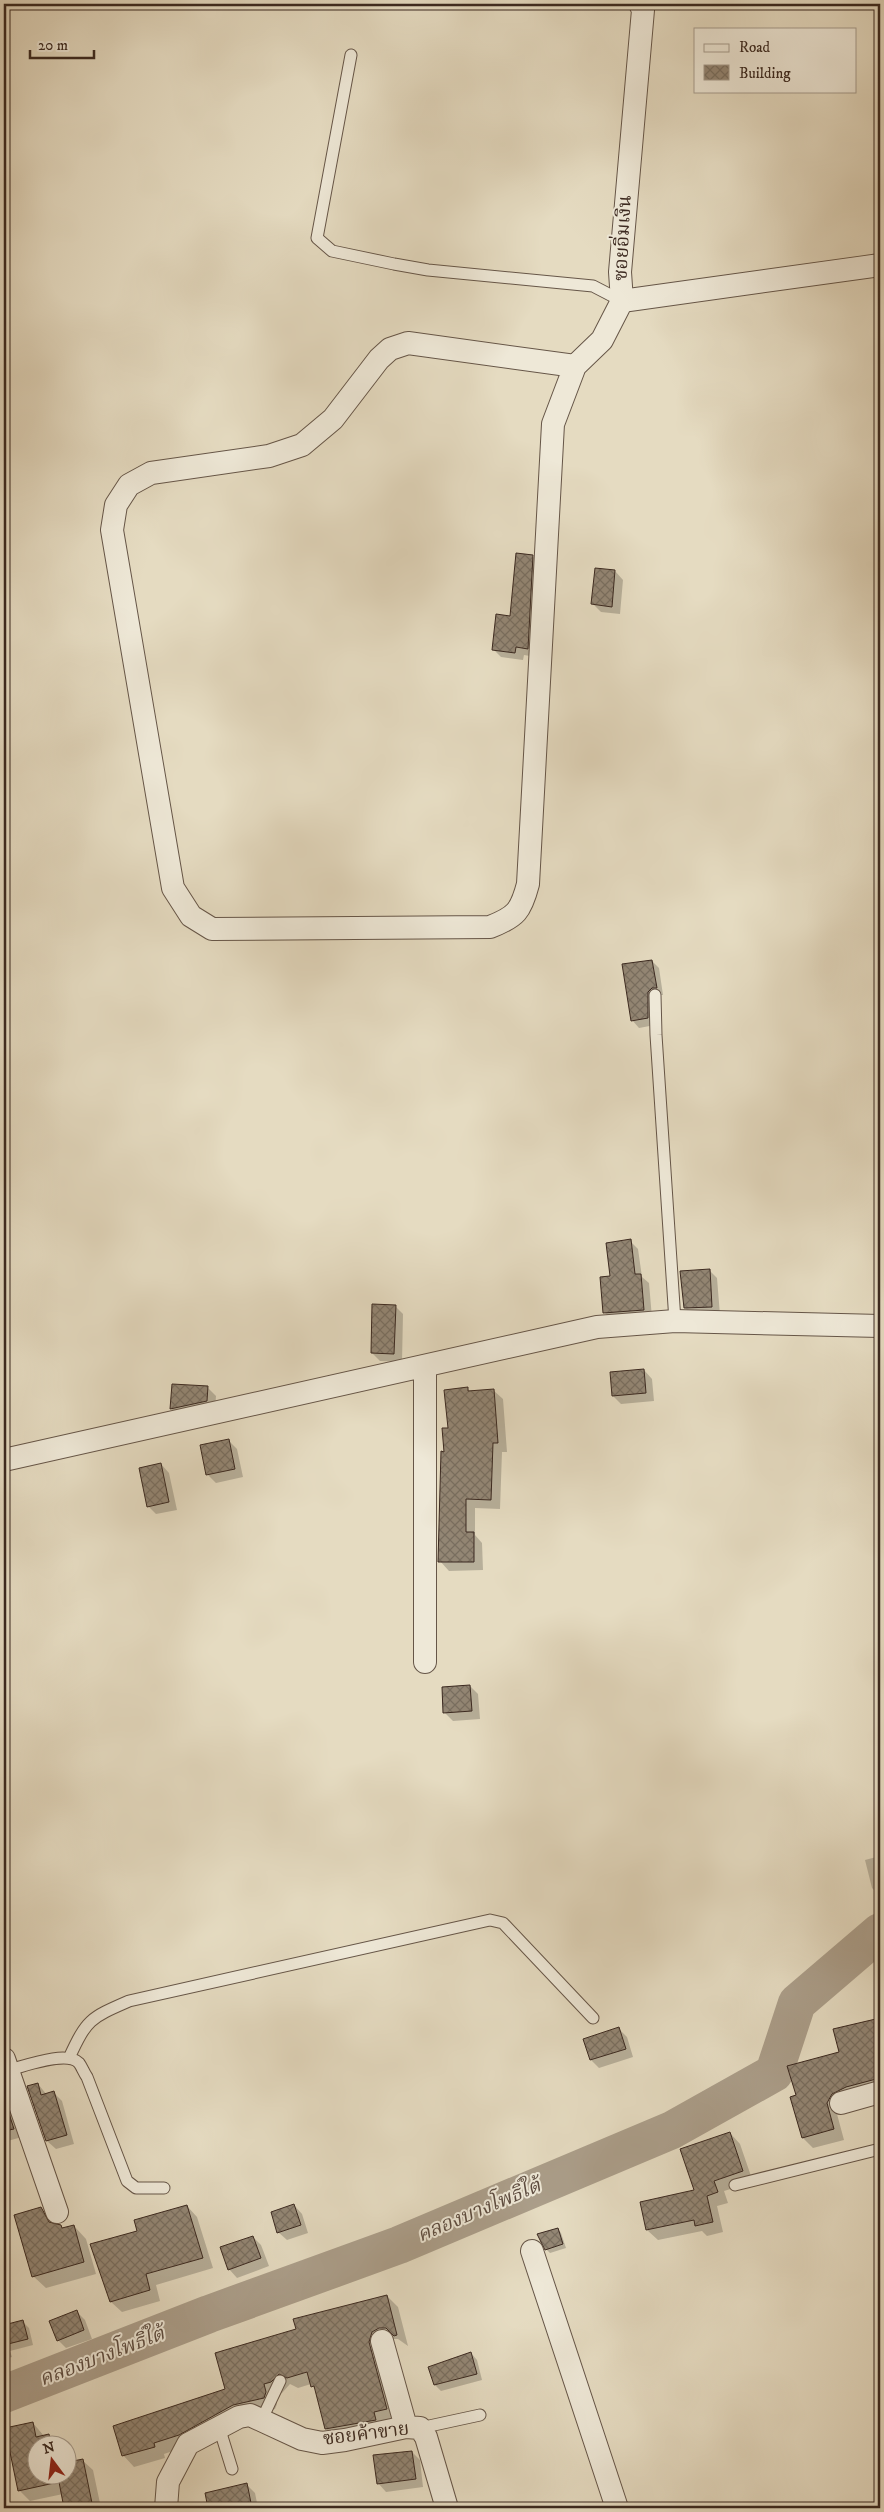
<svg xmlns="http://www.w3.org/2000/svg" width="884" height="2512" font-family="'IM FELL DW Pica','Noto Serif Thai',serif">
<style>
.shadow{fill:#0003}
.lines{fill:none;stroke-linecap:round;stroke-linejoin:round}
.river{stroke:#ab9e8a;stroke-width:38}
.building{fill:url(#building-cross-hatch);stroke:#3b2920}
.service-casing{stroke:#665648;stroke-width:13}
.minor-casing{stroke:#665648;stroke-width:24}
.service{stroke:#eee8d7;stroke-width:11}
.minor{stroke:#eee8d7;stroke-width:22}
.labels{text-anchor:middle;dominant-baseline:central;stroke-width:4;stroke-linejoin:round;paint-order:stroke}
.street-label{font-size:19px;fill:#3b2920;stroke:#eee8d7}
.water-label{font-size:20px;font-style:italic;fill:#5d4c40;stroke:#eee8d7}
</style>
<defs>
<pattern id="building-cross-hatch" width="8" height="8" patternUnits="userSpaceOnUse" patternTransform="scale(1.25)"><rect width="8" height="8" fill="#938674"/><path d="M0 0l8 8M0 8l8-8" fill="none" stroke="#796e5f"/></pattern>
</defs>
<rect width="100%" height="100%" fill="#e5dbc1"/>
<filter id="stains"><feTurbulence type="fractalNoise" baseFrequency=".004" numOctaves="4"/><feColorMatrix values="0 0 0 0 .2 0 0 0 0 .09 0 0 0 0 .02 0 0 0 .5 -.17"/></filter>
<radialGradient id="worn" r=".72"><stop offset=".6" stop-color="#630" stop-opacity="0"/><stop offset="1" stop-color="#630" stop-opacity=".3"/></radialGradient>
<path class="shadow" d="M532,556l9,8 -5,93 -12,-2 -1,5 -22,-3 -8,-8 18,-32z
M615,571l8,9 -3,34 -19,-2 -8,-8z
M652,961l7,7 4,27h-4l-4,30 -16,3 -7,-8z
M630,1241l8,8 4,28 7,6 3,35 -39,3 -8,-8 7,-35z
M709,1270l8,8 3,37 -27,1 -8,-8z
M395,1306l8,8 -1,48 -22,-1 -8,-8z
M644,1370l8,9 2,22 -33,3 -8,-8z
M173,1385l35,3 8,8 -1,13 -36,8 -8,-8z
M467,1388l4,4 22,-2 10,9 4,53h-5l-2,57 -25,-1v27l7,8 1,27 -34,1 -9,-10 6,-108 4,-24z
M229,1441l8,8 6,28 -27,6 -9,-9z
M161,1464l8,9 8,37 -21,4 -8,-8z
M470,1686l8,8 2,25 -27,2 -8,-8z
M880,1856v40l-8,-8 -7,-28z
M880,1960v19l-5,-18z
M880,2019v72l-38,13 -5,10 7,26 -31,8 -10,-10 -6,-42 43,-44 -5,-22z
M619,2029l8,8 6,20 -34,11 -8,-8 -7,-20z
M38,2084l9,11 7,-2 8,8 12,43 -18,5 -9,-8z
M4,2100l8,8 10,29 -18,5z
M730,2133l10,11 13,38 -29,9 4,12 -11,3 6,26 -16,4 -5,-5 -44,9 -11,-10 49,-39z
M294,2205l8,9 6,19 -21,7 -9,-8z
M187,2206l10,11 16,51 -57,17 4,16 -38,11 -11,-10 28,-71z
M41,2208l14,17 9,4 10,-3 12,13 10,35 -50,14 -13,-12z
M558,2229l3,4 5,15 -16,5 -4,-4z
M253,2237l8,8 8,21 -32,12 -8,-9z
M387,2296l11,11 10,39 -10,-7h-8l8,81 -61,20 -11,-11 -9,-37 -6,-8 -13,4 -8,-4 -8,9 -8,2 3,9 -2,5 -31,7 -53,29 -27,9 1,4 -31,9 -11,-12 104,-65 70,-60z
M77,2312l8,8 7,19 -26,9 -8,-8z
M23,2322l6,6 4,17 -23,6 2,6 -8,2v-32z
M471,2353l6,7 5,20 -41,11 -6,-6 15,-23 -1,-3z
M33,2423l11,13 5,-1 9,9h-20v30h30v-11l14,-3 11,10 8,38h-22l-1,-5 -15,-9 -33,7 -10,-10 -13,-62z
M412,2452l8,8 3,27 -37,5 -8,-9z
M247,2485l8,8 3,15h-48l-4,-14z"/>
<g class="lines">
<path class="river" d="M4,2394l205,-80 190,-69 273,-115 102,-57 23,-70 83,-71"/>
</g>
<path class="building" d="M516,553l17,2 -5,94 -12,-2 -1,6 -23,-3 4,-36 14,2z
M595,568l20,2 -3,37 -21,-3z
M652,960l5,28h-5l-4,4v26l-17,3 -9,-57z
M631,1239l4,35h6l3,36 -41,3 -3,-36 10,-1 -4,-33z
M710,1269l2,38 -28,1 -4,-37z
M372,1304l24,1 -2,49 -23,-1z
M644,1369l2,24 -34,3 -2,-24z
M172,1384l36,2 -1,15 -37,8z
M468,1387v4l26,-2 4,54h-5l-2,57 -25,-1v33h8v30h-36l3,-111 3,1 -2,-24h6l-4,-38z
M229,1439l6,30 -29,6 -6,-30z
M161,1463l8,39 -22,5 -8,-39z
M470,1685l2,26 -29,2 -1,-26z
M880,2018v60l-34,9 -14,7 -5,9 7,26 -32,9 -12,-41 6,-2 -9,-29 52,-14 -6,-23z
M619,2027l7,22 -36,11 -7,-21z
M38,2083l3,12 13,-4 13,44 -21,6 -19,-55z
M4,2098l10,31 -10,2z
M730,2132l13,39 -29,10 4,11 -11,4 6,26 -18,4 -1,-6 -48,10 -6,-28 54,-12 -14,-41z
M294,2204l7,21 -24,8 -6,-21z
M187,2205l16,53 -57,16 4,16 -40,12 -20,-58 47,-13 -3,-11z
M41,2207l8,15 12,3 1,3 12,-3 10,37 -52,15 -18,-62z
M558,2228l5,16 -18,6 -8,-16z
M253,2236l8,22 -33,12 -8,-23z
M387,2295l10,40 -3,1 -8,-8h-7l-7,4 -3,10 18,67 -13,3 2,8 -51,9 -11,-43 -3,1 -4,-15 -20,6 -8,-4 -8,8 -7,2 2,8 -2,6 -31,7 -54,30 -25,8 1,4 -33,9 -9,-30 112,-37 -10,-36 81,-24 -3,-10z
M77,2310l7,20 -27,11 -8,-20z
M23,2320l5,19 -24,6v-20z
M471,2352l6,22 -43,11 -6,-18z
M33,2422l3,15 13,-3 2,10h-13v30h30v-12l15,-3 10,49h-29l-5,-26 -41,9 -13,-63z
M412,2451l4,28 -39,5 -4,-29z
M247,2483l5,25h-44l-3,-15z"/>
<g class="lines">
<defs>
<path id="service" d="M351,55l-34,183 15,13 62,13 34,6 165,16 29,15
M655,995l1,40 19,286
M69,2058c18,-39 21,-40 60,-57l361,-81 13,3 90,95
M9,2070c16,-4 58,-20 70,-7 3,4 5,10 8,14l40,104 9,7h28
M735,2185l145,-36
M262,2419l18,-38
M219,2427l13,42
M420,2428l60,-13"/>
<path id="minor" d="M640,4l3,6 -23,262 2,29 258,-36
M575,366l-167,-23 -18,6 -11,10 -46,60 -31,26 -33,11 -118,17 -22,12 -13,20 -4,25 61,358 18,28 21,13 278,-2c26,-10 31,-16 38,-43l25,-460 22,-58 27,-26 20,-39
M425,1368v294
M4,1460l593,-133 78,-6 205,5
M4,2059l53,153
M841,2103l39,-11
M532,2251l85,257
M382,2341l24,86
M166,2508l2,-26 20,-38 51,-27 11,-2 52,24 20,4 23,-3 61,-13 14,1 6,9 21,71"/>
</defs>
<use href="#service" class="service-casing"/>
<use href="#minor" class="minor-casing"/>
<use href="#service" class="service"/>
<use href="#minor" class="minor"/>
</g>
<g class="labels">
<g class="street-label">
<text transform="translate(623 238) rotate(-87)">ซอยอิ่มเงิน</text>
<text transform="translate(366 2434) rotate(-7)">ซอยค้าขาย</text>
</g>
<g class="water-label">
<text transform="translate(479 2211) rotate(-23)">คลองบางโพธิ์ใต้</text>
<text transform="translate(102 2357) rotate(-21)">คลองบางโพธิ์ใต้</text>
</g>
</g>
<rect width="884" height="2512" fill="none" stroke="#e5dbc1" stroke-width="20"/>
<rect x="5" y="5" width="874" height="2502" fill="none" stroke="#3b2920" stroke-width="2.5"/>
<rect x="10" y="10" width="864" height="2492" fill="none" stroke="#3b2920"/>
<rect x="694" y="28" width="162" height="65" fill="#eee8d7" stroke="#a69c8e"/>
<rect x="704" y="44" width="25" height="8" fill="#eee8d7" stroke="#a69c8e"/>
<text x="739" y="52" font-size="15" fill="#3b2920">Road</text>
<rect x="704" y="65" width="25" height="15" fill="url(#building-cross-hatch)" stroke="#a69c8e"/>
<text x="739" y="78" font-size="15" fill="#3b2920">Building</text>
<g transform="translate(52 2460) rotate(345)"><circle r="24" fill="#eee8d7" stroke="#a69c8e"/>
<path d="M0-4L9 19L0 12L-9 19Z" fill="#8f2418"/>
<text y="-8" font-size="14" font-weight="bold" text-anchor="middle" fill="#3b2920">N</text>
</g>
<path d="M30 50v8h64v-8" fill="none" stroke="#3b2920" stroke-width="2.5"/>
<text x="38" y="50" font-size="15" fill="#3b2920" stroke="#eee8d7" stroke-width="4" paint-order="stroke">20 m</text>
<rect width="100%" height="100%" filter="url(#stains)"/>
<rect width="100%" height="100%" fill="url(#worn)"/>
</svg>
